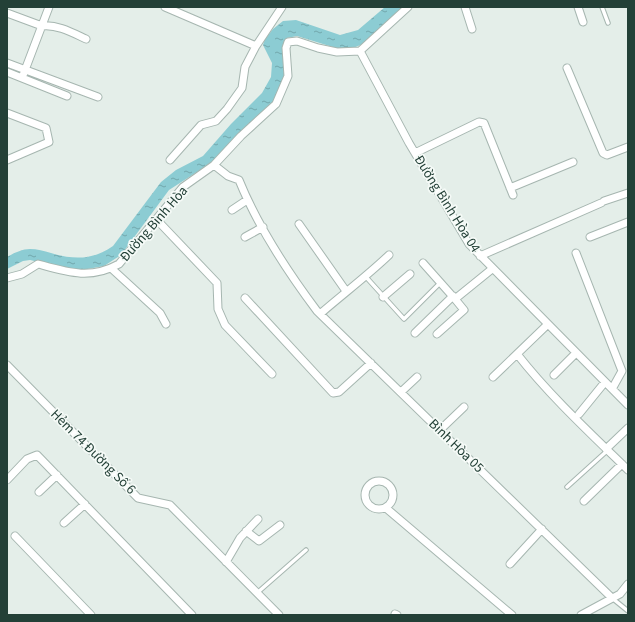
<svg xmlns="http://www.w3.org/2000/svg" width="635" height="622" font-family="'Source Sans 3',sans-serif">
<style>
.water{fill:url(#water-ripples)}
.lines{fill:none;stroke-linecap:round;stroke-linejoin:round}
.lane-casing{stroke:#a6b6b0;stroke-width:5.5}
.street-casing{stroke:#a6b6b0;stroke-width:9}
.lane{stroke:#fff;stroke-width:3.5}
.street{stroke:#fff;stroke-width:7}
.labels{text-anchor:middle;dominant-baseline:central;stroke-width:3.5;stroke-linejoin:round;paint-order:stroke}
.street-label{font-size:14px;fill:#234037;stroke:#f5faf7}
</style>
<defs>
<pattern id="water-ripples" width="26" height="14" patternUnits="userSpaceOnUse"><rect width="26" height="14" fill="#8cccd3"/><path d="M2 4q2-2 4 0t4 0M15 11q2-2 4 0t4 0" fill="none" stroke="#72a7ac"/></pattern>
</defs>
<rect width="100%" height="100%" fill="#e4eee9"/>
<path class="water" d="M385,7h17l-3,5 -36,32 -10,4h-17l-39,-12 -10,2 -5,8 4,26 -13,31 -62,60 -42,27 -48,65 -17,11 -22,4 -13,-1 -39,-9 -7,1 -16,8v-12c7,-4 15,-8 23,-8 7,0 14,2 21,4 23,7 42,7 62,-7l48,-64 15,-12 27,-14 28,-32 31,-31 9,-16 1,-14 -9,-18 2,-6 8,-10 10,-8 13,-1 44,15 18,-5z"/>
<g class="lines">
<defs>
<path id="lane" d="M602,7l6,16
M366,277l38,42 36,-36
M567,487l41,-37
M257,593l49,-43
M612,598l16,13"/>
<path id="street" d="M165,7l91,39 -11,21 -3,21 -15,21 -11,12 -15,4 -31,35
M465,7l7,22
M578,7l5,15
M7,13l35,13c15,-2 31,7 44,13
M256,46l26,-39
M360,51l49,92 60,101 159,161
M7,63l91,34
M567,68l36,85 4,2 21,-8
M7,72l60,24
M22,78l27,-71
M7,113l39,15 3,14 -42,18
M415,153l64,-31 5,1 29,72
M214,165l27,-29 35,-32 12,-28 -2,-28 2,-6 9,-1 21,7 19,4 23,-1 48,-44
M510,188l63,-26
M604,201l24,-8
M232,210l15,-10
M157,220l60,63 1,26 7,16 47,49
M299,224l47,67
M245,237l18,-10
M590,237l38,-15
M576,253l46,118 -10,18
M480,256l121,-53
M423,263l32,36 37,-30
M111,268l49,45 6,11
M7,278l15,-4 16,-10c29,8 52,16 81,0l64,-77 31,-22 14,11 11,4c19,47 48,91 78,131l295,287
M383,297l27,-23
M245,298l88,95 6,-1 32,-29
M320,314c23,-20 47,-38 69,-59
M415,333l38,-37
M437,334l27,-24 -9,-11
M517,354c33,42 73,79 111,116
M7,365l131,133 32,7 109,110
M554,375l22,-22
M493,377l54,-52
M401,392l16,-15
M579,414l26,-32
M440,430l24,-23
M606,449l22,-21
M7,480l20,-21 10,-4 155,160
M365 495a14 14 0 1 1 28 0a14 14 0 1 1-28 0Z
M39,492l18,-17
M584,501l38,-37
M386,508l126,107
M64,523l21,-19
M246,531l13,10 21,-16
M15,536l76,79
M226,562l14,-24 18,-19
M510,564l32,-35
M395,614l2,1
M581,615l39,-21 8,-10"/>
</defs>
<use href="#lane" class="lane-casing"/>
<use href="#street" class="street-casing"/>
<use href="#lane" class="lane"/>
<use href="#street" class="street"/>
</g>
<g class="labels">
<g class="street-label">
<text transform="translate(447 204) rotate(58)">Đường Bình Hòa 04</text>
<text transform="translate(154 224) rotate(-49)">Đường Bình Hòa</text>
<text transform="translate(456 446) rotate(44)">Bình Hòa 05</text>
<text transform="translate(93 452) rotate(45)">Hẻm 74 Đường Số 6</text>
</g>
</g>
<rect width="635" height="622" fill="none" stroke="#234037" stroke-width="16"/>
</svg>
